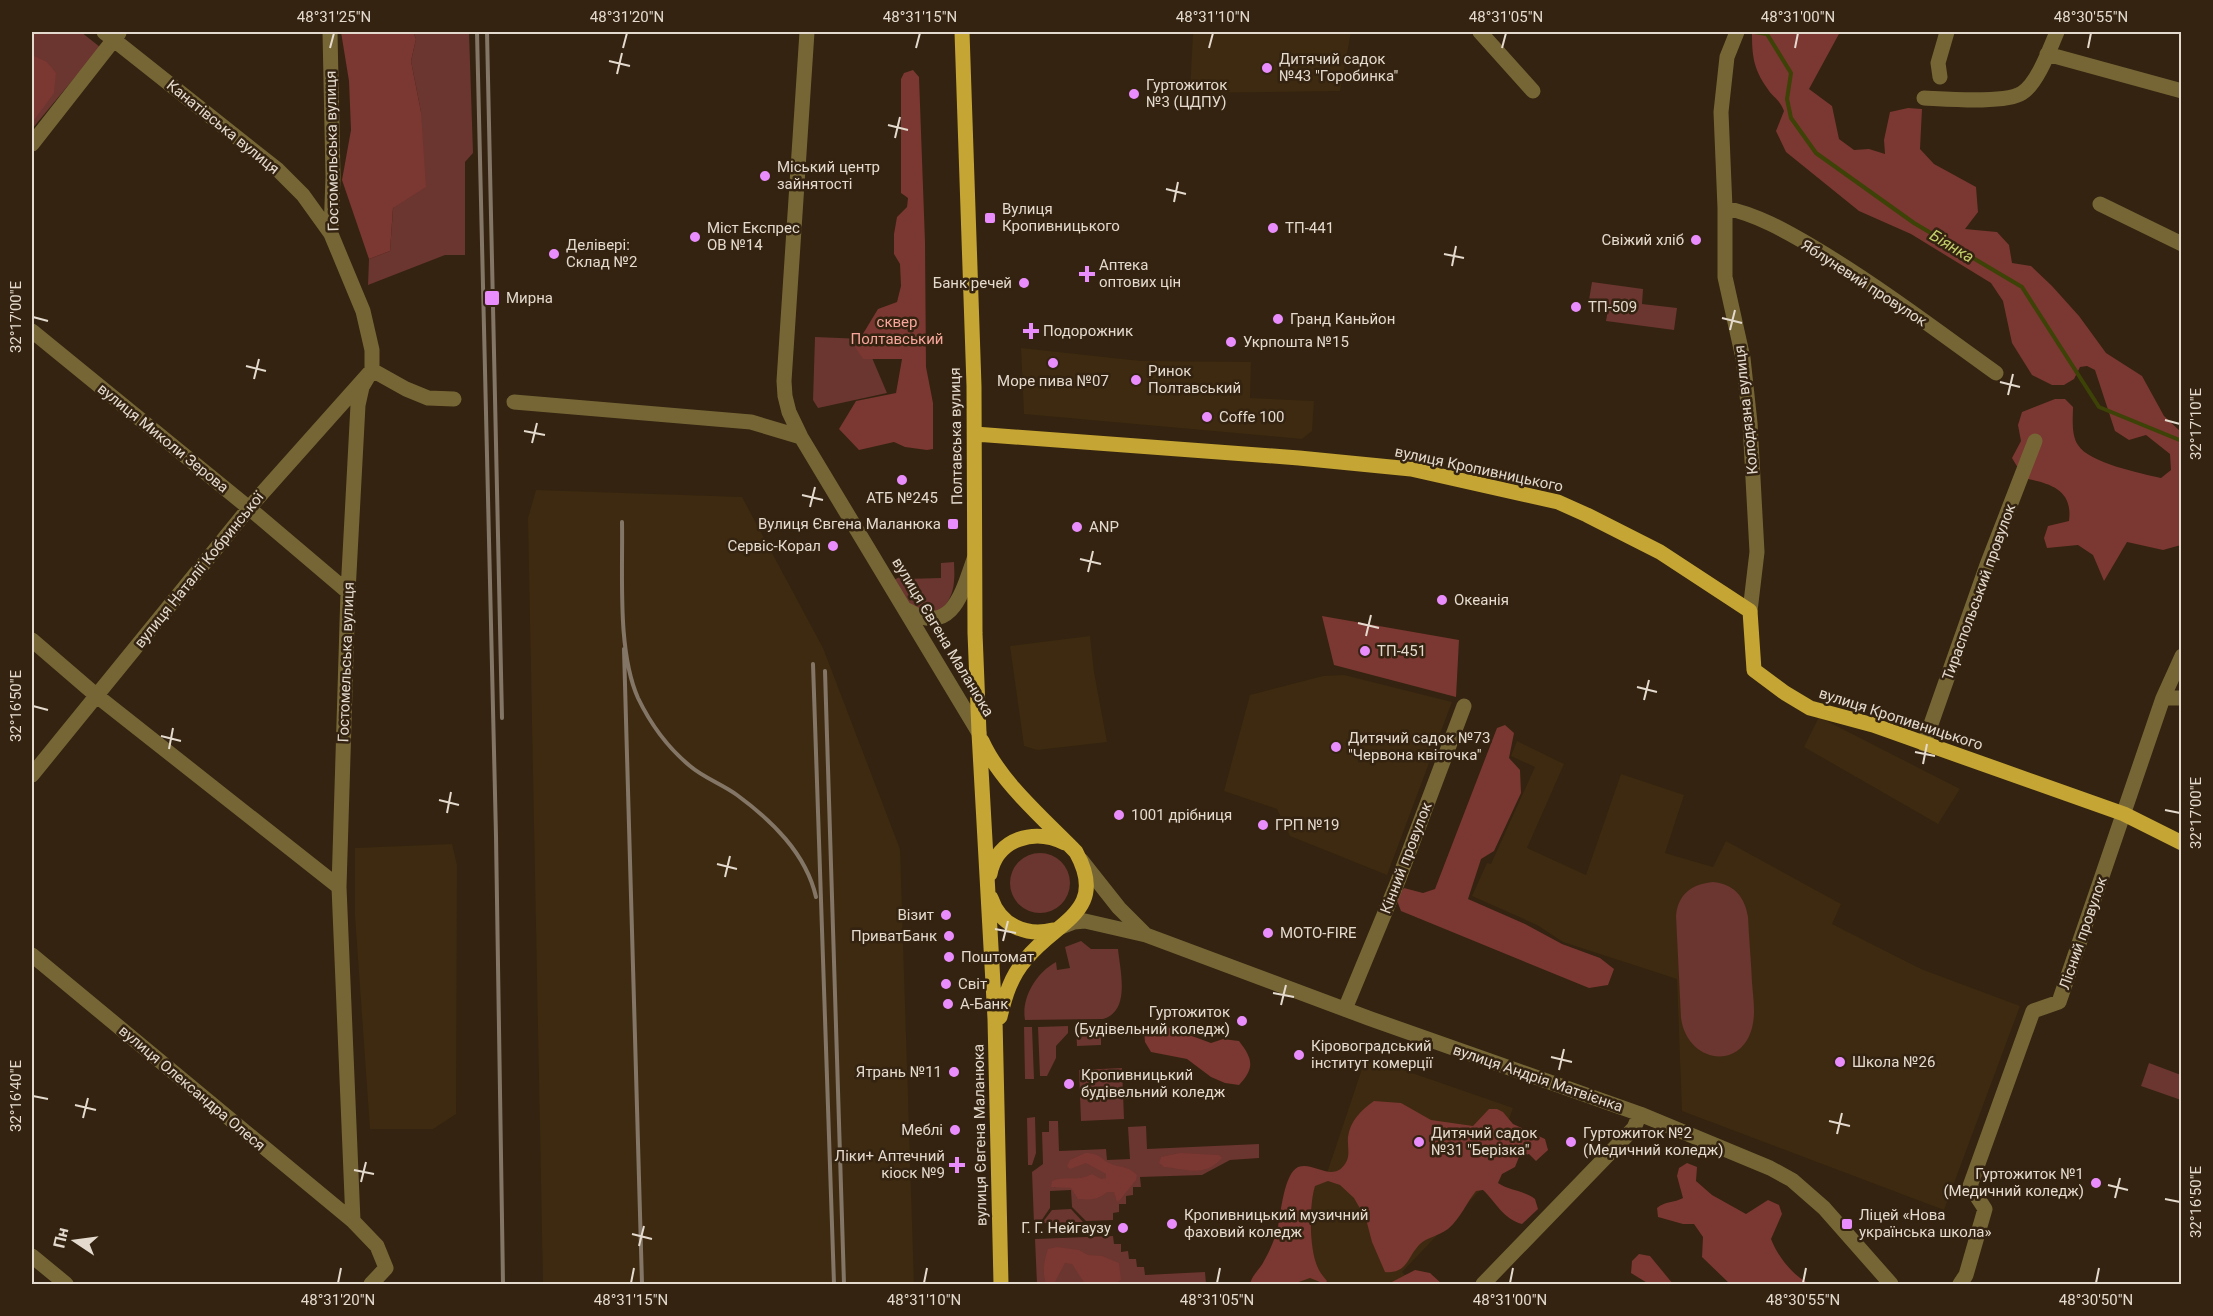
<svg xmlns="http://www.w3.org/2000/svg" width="2213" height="1316" font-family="Roboto,sans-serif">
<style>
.built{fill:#3e2a10}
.green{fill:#6b3530}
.forest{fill:#7b3731}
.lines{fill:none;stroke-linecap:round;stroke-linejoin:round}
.stream{stroke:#3d4207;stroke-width:4}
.minor{stroke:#766636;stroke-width:15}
.major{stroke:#c5a533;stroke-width:15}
.rail{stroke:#837666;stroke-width:4}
.ticks{fill:none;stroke:#e4dace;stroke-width:2}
.poi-dot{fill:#ea8dfc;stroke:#332310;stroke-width:2}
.labels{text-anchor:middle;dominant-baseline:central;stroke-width:5;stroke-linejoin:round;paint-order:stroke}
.poi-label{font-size:15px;fill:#e4dace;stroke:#332310;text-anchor:start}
.street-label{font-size:15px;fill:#e4dace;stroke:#332310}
.park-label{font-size:15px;fill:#f8a59b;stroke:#332310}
.water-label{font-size:16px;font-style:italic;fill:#c3cf6a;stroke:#332310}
.neatline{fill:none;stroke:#e4dace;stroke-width:2}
.ticks-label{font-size:15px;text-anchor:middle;fill:#e4dace}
</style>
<rect width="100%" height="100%" fill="#332310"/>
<path class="built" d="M1193,32h158l-11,59 -150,2z
M1021,348l120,13 110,1 -1,36 64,3 -2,30 -10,8 -278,-25z
M536,490l206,7 81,151 77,201 14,435h-371l-15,-766z
M1090,636l4,36 13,70 -70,8 -13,-4 -14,-100z
M1344,675l108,27 -65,173 -97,-39 -13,-27 -53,-18 26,-96 73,-19z
M1819,717l141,72 -22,35 -134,-77z
M1517,741l47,23 -37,84 59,27 35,-101 63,21 -19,58 48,14 13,-26 115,63 -9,20 89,45 99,37 -76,204 -262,-99 -5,-132 -114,-37 -26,-17 -65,-29 15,-33 4,1 44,-97 -24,-11z
M452,844l5,21 -1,249 -23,15h-63l-15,-213v-68z
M1366,1057l147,51 -26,75 -85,89 12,12h-134l16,-97 30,-11z"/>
<path class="green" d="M32,32h49l19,15 -68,82z
M413,32h56l4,121 -8,9v93h-20l-77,30 1,-26 21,-8 3,-42 28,-97 -10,-51 5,-22z
M1592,282l51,7 -1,15 35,4 -3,22 -68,-9 3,-17 -20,-4z
M815,337l49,2 23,54 -69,15 -5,-8z
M954,562c1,21 1,37 -17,51l-26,-6 -17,-27 7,-4 3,3 37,-1v-15z
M1010 883a30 30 0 1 1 60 0a30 30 0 1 1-60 0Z
M1713,882c21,2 32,15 35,35 1,22 3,43 4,65 1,15 4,31 0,46 -12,44 -65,34 -71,-10l-5,-102c2,-22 16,-32 37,-34z
M1081,941l10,8h27c2,21 13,62 -15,70l-78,1c-4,-22 11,-47 31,-58l1,8 13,-2 -5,-21z
M1101,1025v20l-24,1 -1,-20z
M1068,1026v7l-12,13v12l-9,18h-7l-2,-49z
M1024,1027h8l2,52h-9z
M2149,1063l32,12v25l-40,-14z
M1122,1068l2,51 -43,2 -2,-51z
M1035,1117l1,36 -4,12h-4l-1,-47z
M1049,1121h9l1,30 47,-2 1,11 23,-1 -2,-32 18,-1 1,23 112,-5v14l-29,2 -28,15 -62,2 1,10h-8v8l-7,1v8h-7v8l-6,1v7l-27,1 -14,-14 -1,-17 -21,1v17l-11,16h-5l-2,-52 11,-8 -1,-32h7z
M1071,1209l12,13 -41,1 10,-13z
M1113,1236l1,8h7v8l7,-1 1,8h7l1,8h7l1,8 60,-3 1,12h-169l-2,-45z"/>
<path class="forest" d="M341,32h72l3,7 -5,22 10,51 5,75 -33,21 -3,43 -21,8 -27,-79 9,-50 -2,-49z
M1752,32h88l-31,57 23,17 7,33 15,11 15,-1 16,5 -1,-14 6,-28 18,-4 14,1 -2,40 14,15 42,23 2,25 -13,17 32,3 12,13 3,18 19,3 21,20 27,30 27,37 36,23 22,40 17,16v113l-18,5 -36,-8 -23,39 -11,-26 -15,-10 -31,3 -3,-10 4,-12 21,-5c4,-32 -19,-37 -45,-43l-12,-20 9,-17 -3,-16 4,-13 33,-13h10l8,8c0,11 -2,28 5,38 11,18 62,28 83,33l10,-8 -1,-16 -24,-19 -17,5 -14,-9 -20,-61 -8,-4 -7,1 -6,12 -10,6h-12l-20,-10 -20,-32 -9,-42 -12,-18 -80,-49 -52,-23 -73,-59 -10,-21 8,-20c-5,-13 -11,-13 -17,-23 -14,-20 -15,-33 -15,-56z
M32,55l15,7 9,11 -2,20 -22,30z
M913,70l6,7 6,165 1,125 7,36v46l-6,1 -22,-3 -11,-5 -35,8 -20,-21 17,-28 40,-8 6,-34h-39l-8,-12 23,-38 19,-7 4,-16 -1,-22 -6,-10v-20l3,-17 10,-10 1,-9 -7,-5v-114l3,-6z
M1322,616l137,24 -3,57 -122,-32z
M1505,725l9,8 -5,25 11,12 1,23 -27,58 -13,8 -13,40 57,25 37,20 38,14 14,11 -6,16 -19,3 -188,-77 -5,-13 8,-10 19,5 12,-4 62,-161z
M1150,1024l12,1 49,18 12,-4 16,2c14,18 16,27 0,44l-14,-2 -14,-6 -24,-18 -36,-7 -6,-10 -1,-10z
M1374,1101l27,2 30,17 42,6 16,-17h8l6,3 10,12 32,15 3,11 -12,11 -7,-7 -10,3 -4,10 -13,7 -4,9c12,8 25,7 37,16l3,10 -16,15c-19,-5 -26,-22 -39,-34l-7,1c-10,12 -15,27 -28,38 -9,7 -21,8 -29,16 -12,13 -12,29 -34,27l-13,-30 -6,-23 -12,-21 -14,-13 -12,-4 -13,5c-6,19 -6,64 3,82 2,5 6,9 9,13l-2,3 -15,-6 -17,6h-43c2,-9 10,-15 14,-23 6,-11 11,-22 14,-34 3,-15 6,-53 20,-60 16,-6 34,16 47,-3 6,-8 2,-18 3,-27 2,-16 13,-27 26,-36z
M1085,1153c17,0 16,8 29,12 10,3 15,2 23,10l-1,5 -16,20 -3,2 -3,-10h-7c-9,8 -17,8 -29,7l-7,-11 -20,-1 1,-6c13,-6 27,1 40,-7l9,5 5,-1v-4l-20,-11 -16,6 -3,-3 3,-6z
M1180,1153l39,2 3,3c-18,20 -35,11 -58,9l-5,-4 2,-6z
M1687,1163l10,4 -1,14 16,14 34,19 22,-14 11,5 3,9 -11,25c7,18 22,37 39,45h-80l-28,-27 1,-20 -9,-13h-11l-25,-7 -1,-9c8,-7 17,-5 26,-10l-6,-22 2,-8z
M1057,1247l22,3 9,5 14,1 17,7 2,17 -6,4h-30l-13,-20 -7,-1 -10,19 -3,2h-6c-4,-12 -2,-24 2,-35z
M1639,1254l11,2 23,28h-24l-18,-11 1,-12z
M1415,1270l15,3 12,11h-54z"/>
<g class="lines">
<path class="stream" d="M1754,32l13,2 24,39 -4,26 4,19 25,35 98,70 108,64 77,120 83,34"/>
<path class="minor" d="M104,32l174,138 25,25 28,39
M330,32l3,145 -2,57 32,77 9,39v20l-10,17 -4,18 -10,187 -9,295 14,334 24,25 9,22 -15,16
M807,32l-23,349 1,15 4,16 12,25 178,296
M1480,32l53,59
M1737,32l-10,25 -6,55 4,96v69l18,81 7,65 7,129 -7,59
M2047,54l135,37
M1940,77l-2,-14 9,-31
M1924,98c22,1 81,6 98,-5 16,-10 28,-45 35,-61
M32,144l87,-111
M2100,204l82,40
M1725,208c31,6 61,23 88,39 64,38 123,83 183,126
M32,331l217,177 99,84
M514,402l237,20 50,15
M907,610c45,27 55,-17 67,-51
M32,640l65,56 242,191
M2163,698h19
M1924,744l63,-179 48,-124
M32,775l217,-267 123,-138 34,19 22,9 26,1
M1081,860l38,48 25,25
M1061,927l13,-5 11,-1 61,14 225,84 269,95 130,54 22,12 32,28 67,76
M32,955l321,266
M1345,1009l53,-128 66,-175
M32,1256l34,28
M1483,1284l151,-156 6,-14
M1960,1284l6,-9 19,-66 -15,-23 63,-175 26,-9 104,-304 19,-42"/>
<path class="major" d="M962,32l12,354 1,247 4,100 16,286 6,265
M975,434l324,24 112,11 147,33 29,13 73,37 90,59 4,59 31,23 25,15 63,17 251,89 58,29
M982,741c19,42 62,78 94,111 33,60 -20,69 -50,107 -15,17 -21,37 -26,58
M990,874c7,-36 45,-46 75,-31
M991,898c9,27 35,39 62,32"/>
<path class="rail" d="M477,32l19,804 7,448
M487,32l15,686
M622,522c1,52 -5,129 16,176 13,27 29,49 52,68 14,12 32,18 47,29 34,25 69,58 79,102
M624,649l18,635
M813,664l21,620
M825,671l19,613"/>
</g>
<path class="ticks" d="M330,48l4,-15M623,48l4,-15M916,48l4,-15M1209,48l4,-15M1502,48l4,-15M1795,48l3,-15M2088,48l3,-15M609,61l21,5M617,74l5,-21M888,125l20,5M895,138l5,-21M1166,189l20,5M1174,202l4,-20M1444,254l20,4M1452,266l4,-20M33,317l15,4M1722,318l20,5M1730,330l5,-20M246,366l20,5M254,379l5,-20M2000,382l20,5M2008,395l5,-21M2165,420l15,4M524,431l21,4M532,443l5,-20M802,495l21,5M810,507l5,-20M1080,559l21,5M1088,572l5,-21M1358,623l21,5M1366,636l5,-21M1637,687l20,5M1644,700l5,-20M33,706l15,4M161,736l20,5M169,749l4,-21M1915,752l20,4M1923,764l4,-20M439,800l20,5M2165,810l15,3M447,813l4,-21M717,864l20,5M725,877l5,-21M995,929l21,4M1003,941l5,-20M1273,993l21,4M1281,1005l5,-20M1551,1057l21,5M1559,1070l5,-21M33,1096l15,3M75,1105l21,5M83,1118l5,-20M1829,1121l21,5M1837,1134l5,-21M354,1170l20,4M361,1182l5,-20M2108,1185l20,5M2115,1198l5,-20M2165,1199l15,3M632,1234l20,5M639,1246l5,-20M338,1283l3,-15M631,1283l3,-15M924,1283l3,-15M1217,1283l3,-15M1510,1283l3,-15M1803,1283l3,-15M2096,1283l3,-15"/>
<g class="poi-dot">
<circle cx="1267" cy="68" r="6"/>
<circle cx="1134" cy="94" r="6"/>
<circle cx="765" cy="176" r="6"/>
<rect x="984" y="212" width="12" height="12" rx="3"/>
<circle cx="1273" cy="228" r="6"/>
<circle cx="695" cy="237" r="6"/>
<circle cx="1696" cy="240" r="6"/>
<circle cx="554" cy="254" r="6"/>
<path d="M1084 265h6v6h6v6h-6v6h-6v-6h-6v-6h6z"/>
<circle cx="1024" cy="283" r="6"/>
<rect x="484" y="290" width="16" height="16" rx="3"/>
<circle cx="1576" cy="307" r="6"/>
<circle cx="1278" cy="319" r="6"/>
<path d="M1028 322h6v6h6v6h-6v6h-6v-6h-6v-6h6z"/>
<circle cx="1231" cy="342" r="6"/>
<circle cx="1053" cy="363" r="6"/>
<circle cx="1136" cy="380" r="6"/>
<circle cx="1207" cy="417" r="6"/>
<circle cx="902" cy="480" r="6"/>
<rect x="947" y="518" width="12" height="12" rx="3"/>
<circle cx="1077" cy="527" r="6"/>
<circle cx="833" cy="546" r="6"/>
<circle cx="1442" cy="600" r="6"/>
<circle cx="1365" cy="651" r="6"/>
<circle cx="1336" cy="747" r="6"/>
<circle cx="1119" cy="815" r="6"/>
<circle cx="1263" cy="825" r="6"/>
<circle cx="946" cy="915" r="6"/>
<circle cx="1268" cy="933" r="6"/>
<circle cx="949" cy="936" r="6"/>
<circle cx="949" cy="957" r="6"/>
<circle cx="946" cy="984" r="6"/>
<circle cx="948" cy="1004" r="6"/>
<circle cx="1242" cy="1021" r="6"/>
<circle cx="1299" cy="1055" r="6"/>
<circle cx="1840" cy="1062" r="6"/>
<circle cx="954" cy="1072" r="6"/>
<circle cx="1069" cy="1084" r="6"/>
<circle cx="955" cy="1130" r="6"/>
<circle cx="1419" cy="1142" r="6"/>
<circle cx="1571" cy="1142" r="6"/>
<path d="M954 1156h6v6h6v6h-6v6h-6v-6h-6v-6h6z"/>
<circle cx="2096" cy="1183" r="6"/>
<circle cx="1172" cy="1224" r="6"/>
<rect x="1841" y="1218" width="12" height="12" rx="3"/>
<circle cx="1123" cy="1228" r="6"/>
</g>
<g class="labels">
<g class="poi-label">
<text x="1279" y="59">Дитячий садок<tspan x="1279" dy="17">№43 "Горобинка"</tspan></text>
<text x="1146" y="85">Гуртожиток<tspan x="1146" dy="17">№3 (ЦДПУ)</tspan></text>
<text x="777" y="167">Міський центр<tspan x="777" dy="17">зайнятості</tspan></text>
<text x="1002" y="209">Вулиця<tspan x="1002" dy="17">Кропивницького</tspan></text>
<text x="707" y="228">Міст Експрес<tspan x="707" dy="17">ОВ №14</tspan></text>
<text x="1285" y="228">ТП-441</text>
<text x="1684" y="240" text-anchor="end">Свіжий хліб</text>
<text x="566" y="245">Делівері:<tspan x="566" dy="17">Склад №2</tspan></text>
<text x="1099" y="265">Аптека<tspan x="1099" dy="17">оптових цін</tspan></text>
<text x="1012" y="283" text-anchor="end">Банк речей</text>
<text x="506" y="298">Мирна</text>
<text x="1588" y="307">ТП-509</text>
<text x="1290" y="319">Гранд Каньйон</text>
<text x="1043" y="331">Подорожник</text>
<text x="1243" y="342">Укрпошта №15</text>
<text x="1148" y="371">Ринок<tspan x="1148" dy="17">Полтавський</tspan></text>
<text x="1053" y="381" text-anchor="middle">Море пива №07</text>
<text x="1219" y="417">Coffe 100</text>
<text x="902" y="498" text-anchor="middle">АТБ №245</text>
<text x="941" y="524" text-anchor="end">Вулиця Євгена Маланюка</text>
<text x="1089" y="527">ANP</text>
<text x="821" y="546" text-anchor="end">Сервіс-Корал</text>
<text x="1454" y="600">Океанія</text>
<text x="1377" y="651">ТП-451</text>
<text x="1348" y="738">Дитячий садок №73<tspan x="1348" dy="17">"Червона квіточка"</tspan></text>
<text x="1131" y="815">1001 дрібниця</text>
<text x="1275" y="825">ГРП №19</text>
<text x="934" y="915" text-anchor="end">Візит</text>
<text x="1280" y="933">МОТО-FIRE</text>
<text x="937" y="936" text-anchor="end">ПриватБанк</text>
<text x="961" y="957">Поштомат</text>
<text x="958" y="984">Світ</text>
<text x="960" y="1004">А-Банк</text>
<text x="1230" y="1012" text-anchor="end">Гуртожиток<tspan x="1230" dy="17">(Будівельний коледж)</tspan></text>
<text x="1311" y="1046">Кіровоградський<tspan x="1311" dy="17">інститут комерції</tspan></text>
<text x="1852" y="1062">Школа №26</text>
<text x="942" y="1072" text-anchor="end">Ятрань №11</text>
<text x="1081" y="1075">Кропивницький<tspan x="1081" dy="17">будівельний коледж</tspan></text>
<text x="943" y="1130" text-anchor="end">Меблі</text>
<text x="1431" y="1133">Дитячий садок<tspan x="1431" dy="17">№31 "Берізка"</tspan></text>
<text x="1583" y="1133">Гуртожиток №2<tspan x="1583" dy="17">(Медичний коледж)</tspan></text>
<text x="945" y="1156" text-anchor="end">Ліки+ Аптечний<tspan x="945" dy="17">кіоск №9</tspan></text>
<text x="2084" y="1174" text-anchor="end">Гуртожиток №1<tspan x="2084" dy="17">(Медичний коледж)</tspan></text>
<text x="1184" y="1215">Кропивницький музичний<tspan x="1184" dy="17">фаховий коледж</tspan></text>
<text x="1859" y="1215">Ліцей «Нова<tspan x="1859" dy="17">українська школа»</tspan></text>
<text x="1111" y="1228" text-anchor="end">Г. Г. Нейгаузу</text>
</g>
<g class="street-label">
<text transform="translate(223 127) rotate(39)">Канатівська вулиця</text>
<text transform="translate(332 151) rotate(-91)">Гостомельська вулиця</text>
<text transform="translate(1864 283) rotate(33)">Яблуневий провулок</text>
<text transform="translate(1746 410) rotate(-96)">Колодязна вулиця</text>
<text transform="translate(956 436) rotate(-91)">Полтавська вулиця</text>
<text transform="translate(163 438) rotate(39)">вулиця Миколи Зерова</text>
<text transform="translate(1479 469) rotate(12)">вулиця Кропивницького</text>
<text transform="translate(199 570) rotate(-51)">вулиця Наталії Кобринської</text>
<text transform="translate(1979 592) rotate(-70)">Тираспольський провулок</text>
<text transform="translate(943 637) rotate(59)">вулиця Євгена Маланюка</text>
<text transform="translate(346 662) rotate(-88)">Гостомельська вулиця</text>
<text transform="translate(1901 719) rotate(18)">вулиця Кропивницького</text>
<text transform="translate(1406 858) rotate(-69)">Кінний провулок</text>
<text transform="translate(2083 933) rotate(-71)">Лісний провулок</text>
<text transform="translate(1538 1078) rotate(19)">вулиця Андрія Матвієнка</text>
<text transform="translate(192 1088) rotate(40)">вулиця Олександра Олеся</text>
<text transform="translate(980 1135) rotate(-91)">вулиця Євгена Маланюка</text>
</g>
<g class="park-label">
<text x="897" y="322">сквер<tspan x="897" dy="17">Полтавський</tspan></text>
</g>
<g class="water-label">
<text transform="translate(1952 246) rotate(31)">Біянка</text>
</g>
</g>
<rect width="2213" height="1316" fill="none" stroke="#332310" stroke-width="66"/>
<g transform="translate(75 1241) rotate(283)" stroke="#332310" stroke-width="4.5" paint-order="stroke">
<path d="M0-4.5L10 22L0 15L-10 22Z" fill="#e4dace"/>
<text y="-9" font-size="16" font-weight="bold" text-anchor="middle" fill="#e4dace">Пн</text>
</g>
<rect x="33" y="33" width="2147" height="1250" class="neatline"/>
<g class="ticks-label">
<text x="334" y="22">48°31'25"N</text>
<text x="627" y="22">48°31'20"N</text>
<text x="920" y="22">48°31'15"N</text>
<text x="1213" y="22">48°31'10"N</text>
<text x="1506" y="22">48°31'05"N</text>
<text x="1798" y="22">48°31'00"N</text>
<text x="2091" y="22">48°30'55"N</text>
<text transform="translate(16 317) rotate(-90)" y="5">32°17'00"E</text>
<text transform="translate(2196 424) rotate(-90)" y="5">32°17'10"E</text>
<text transform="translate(16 706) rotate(-90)" y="5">32°16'50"E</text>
<text transform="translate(2196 813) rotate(-90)" y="5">32°17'00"E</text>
<text transform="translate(16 1096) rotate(-90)" y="5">32°16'40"E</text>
<text transform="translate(2196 1202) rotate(-90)" y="5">32°16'50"E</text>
<text x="338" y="1305">48°31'20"N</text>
<text x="631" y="1305">48°31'15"N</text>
<text x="924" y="1305">48°31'10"N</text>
<text x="1217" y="1305">48°31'05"N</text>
<text x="1510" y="1305">48°31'00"N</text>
<text x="1803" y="1305">48°30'55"N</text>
<text x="2096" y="1305">48°30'50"N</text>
</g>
</svg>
